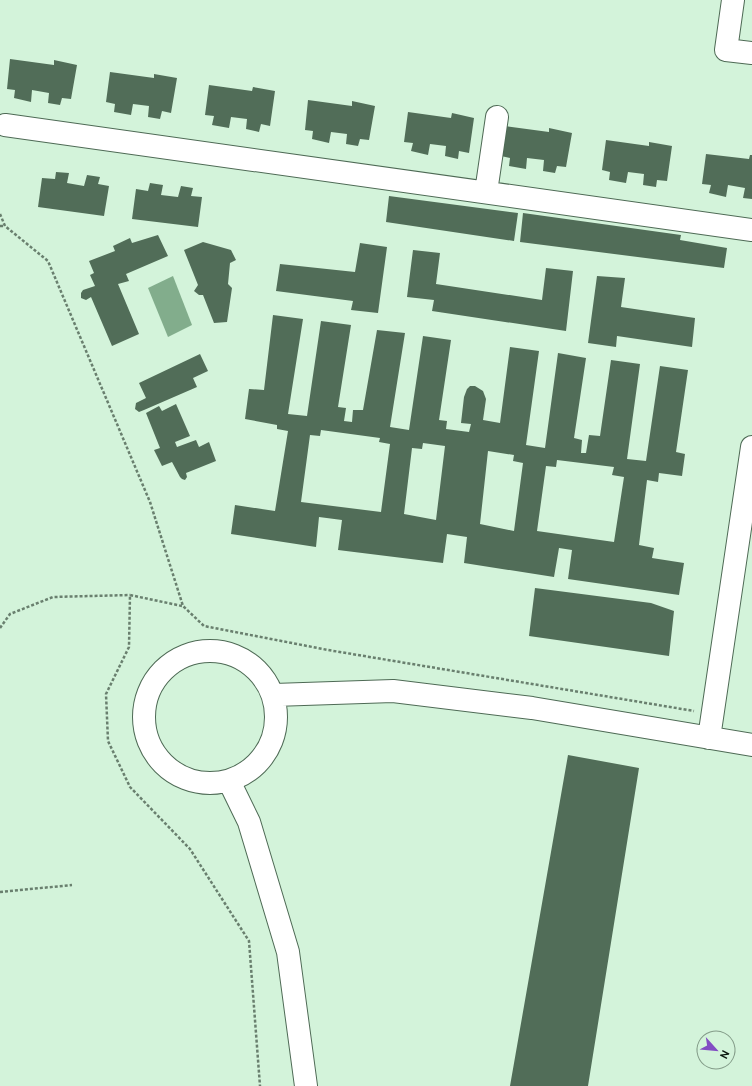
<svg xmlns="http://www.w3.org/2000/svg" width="752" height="1086" font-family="Cabin,sans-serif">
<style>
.water{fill:#82ad8c}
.building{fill:#516d58;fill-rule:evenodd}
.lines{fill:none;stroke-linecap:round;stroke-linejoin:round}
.minor-casing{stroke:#4e6a55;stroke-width:24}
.path{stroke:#697f6e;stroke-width:2.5;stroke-dasharray:3 2;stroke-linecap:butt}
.minor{stroke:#fff;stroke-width:22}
</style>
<rect width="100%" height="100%" fill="#d3f3da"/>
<path class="water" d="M173,276l19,49 -24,12 -20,-49z"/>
<path class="building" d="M10,59l44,6v-5l23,5 -6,34 -9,-1 -2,7 -12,-2 1,-10 -17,-3 -1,12 -17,-4 1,-8 -8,-1z
M110,72l44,6v-4l23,4 -6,35 -9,-2 -2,8 -12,-2 1,-11 -16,-2 -2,11 -17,-3 1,-8 -9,-2z
M209,85l43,6 1,-4 22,4 -5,35 -9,-2 -2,8 -13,-3 1,-10 -16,-2 -2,11 -17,-3 2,-9 -9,-1z
M308,100l44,6v-5l23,5 -6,34 -9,-1 -2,7 -12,-2 1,-10 -16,-2 -2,11 -17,-4 1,-8 -8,-1z
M408,112l43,6 1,-5 22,5 -5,35 -10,-2 -1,8 -13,-3 1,-10 -16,-2 -2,11 -17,-4 2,-8 -9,-1z
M505,126l44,6v-4l23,5 -6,34 -9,-1 -2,7 -12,-2 1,-11 -17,-2 -1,11 -17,-3 1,-8 -9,-2z
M606,140l43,6v-4l23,4 -5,35 -10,-1 -1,7 -13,-2 1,-11 -16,-2 -2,11 -17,-3 1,-8 -8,-2z
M706,154l43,5 1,-4h2v44l-9,-1 2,-10 -17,-3 -2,12 -17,-4 2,-8 -9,-1z
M56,172l13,1 -2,10 17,3 3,-11 13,2 -2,7 11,2 -5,30 -66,-9 4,-29 13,1z
M150,183l13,2 -2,10 17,2 3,-11 12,2 -2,8 11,1 -4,30 -66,-8 4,-30 12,2z
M389,196l129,17 -4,28 -128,-19z
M523,213l158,22 -1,5 47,8 -3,20 -204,-26z
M158,235l10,21 -42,18 3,7 -11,3 21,50 -27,12 -21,-49 -5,3 -5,-2v-5l2,-3 12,-4 -5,-11 4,-2 -5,-12 26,-10 -2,-5 17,-8 2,5z
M203,242l28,8 5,10 -6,3 -2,21 4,4 -5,34 -13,1 -11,-28h-4l-5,-4 4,-6 -14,-35z
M360,243l27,4 -9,66 -27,-3 2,-9 -77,-10 4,-27 75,8z
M413,250l27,3 -4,31 106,16 4,-32 27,3 -7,60 -134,-20 2,-11 -27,-3z
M597,276l28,2 -4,29 74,11 -3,29 -75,-11 -1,11 -28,-4z
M273,315l30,4 -15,95 19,2 14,-95 30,4 -13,82 8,1 -2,13 8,1 1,-12h10l14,-80 28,3 -15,94 19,3 14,-94 28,4 -12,80 8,1 -1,8 23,3 2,-8 -10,-1 3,-26 3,-8 3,-3h5l8,5 3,8 -3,21 17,3 10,-76 29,4 -13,94 19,3 13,-95 28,5 -12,80 8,2 -1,13h5l3,-18 11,1 11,-76 29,4 -13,95 19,2 14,-95 28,4 -12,82 9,2 -3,22 -23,-3 -1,9 -11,-2 -8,65 15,3 -2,10 32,5 -5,32 -111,-16 4,-29 -13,-2 -5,29 -90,-14 3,-26 -20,-3 -4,29 -105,-13 4,-30 -23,-3 -3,30 -85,-13 4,-29 40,6 13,-80 -11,-2v-4l-32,-6 4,-30 15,1zM321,430l59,8 -1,4 11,2 -9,68 -80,-10 9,-67 10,1zM423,443l22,3 -9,74 -32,-6 8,-66 10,1zM488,451l26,4 -1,6 10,2 -9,68 -34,-7zM557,460l57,7 -2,8 12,2 -10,65 -77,-11 9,-65 10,1z
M200,354l8,17 -15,7 4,9 -53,23 -5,2 -4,-3 1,-6 10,-5 -7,-15z
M176,404l14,32 -15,6 2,5 19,-7 3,7 10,-5 7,19 -30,12 1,4 -2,3 -3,-1 -2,-2 -8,-15 -10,4 -8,-16 6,-2 -14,-35 13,-7 3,5z
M535,588l116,15 23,8 -5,45 -140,-20z
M568,755l71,13 -51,318h-78z"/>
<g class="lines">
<defs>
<path id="minor" d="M733,0l-7,50 26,3
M5,125l747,105
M486,192l11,-75
M144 717a66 66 0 1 1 132 0a66 66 0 1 1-132 0Z
M274,695l119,-4 139,17 220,37
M709,738l43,-291
M229,781l20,41 39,130 18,134"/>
</defs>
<use href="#minor" class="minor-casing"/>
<path class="path" d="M0,214l5,12 43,35 102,241 33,104 21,20 124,24 366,61
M0,226h5
M182,606l-52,-11 -1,52 -23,47 2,47 22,46 60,62 59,92 11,145
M0,628l10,-14 43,-17 77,-2
M0,892l72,-7"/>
<use href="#minor" class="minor"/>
</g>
<g transform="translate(716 1050) rotate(117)"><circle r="19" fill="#d3f3da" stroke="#839b88"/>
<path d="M0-3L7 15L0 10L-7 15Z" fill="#824cc3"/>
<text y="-6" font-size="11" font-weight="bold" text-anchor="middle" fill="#0b170e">N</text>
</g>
</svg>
